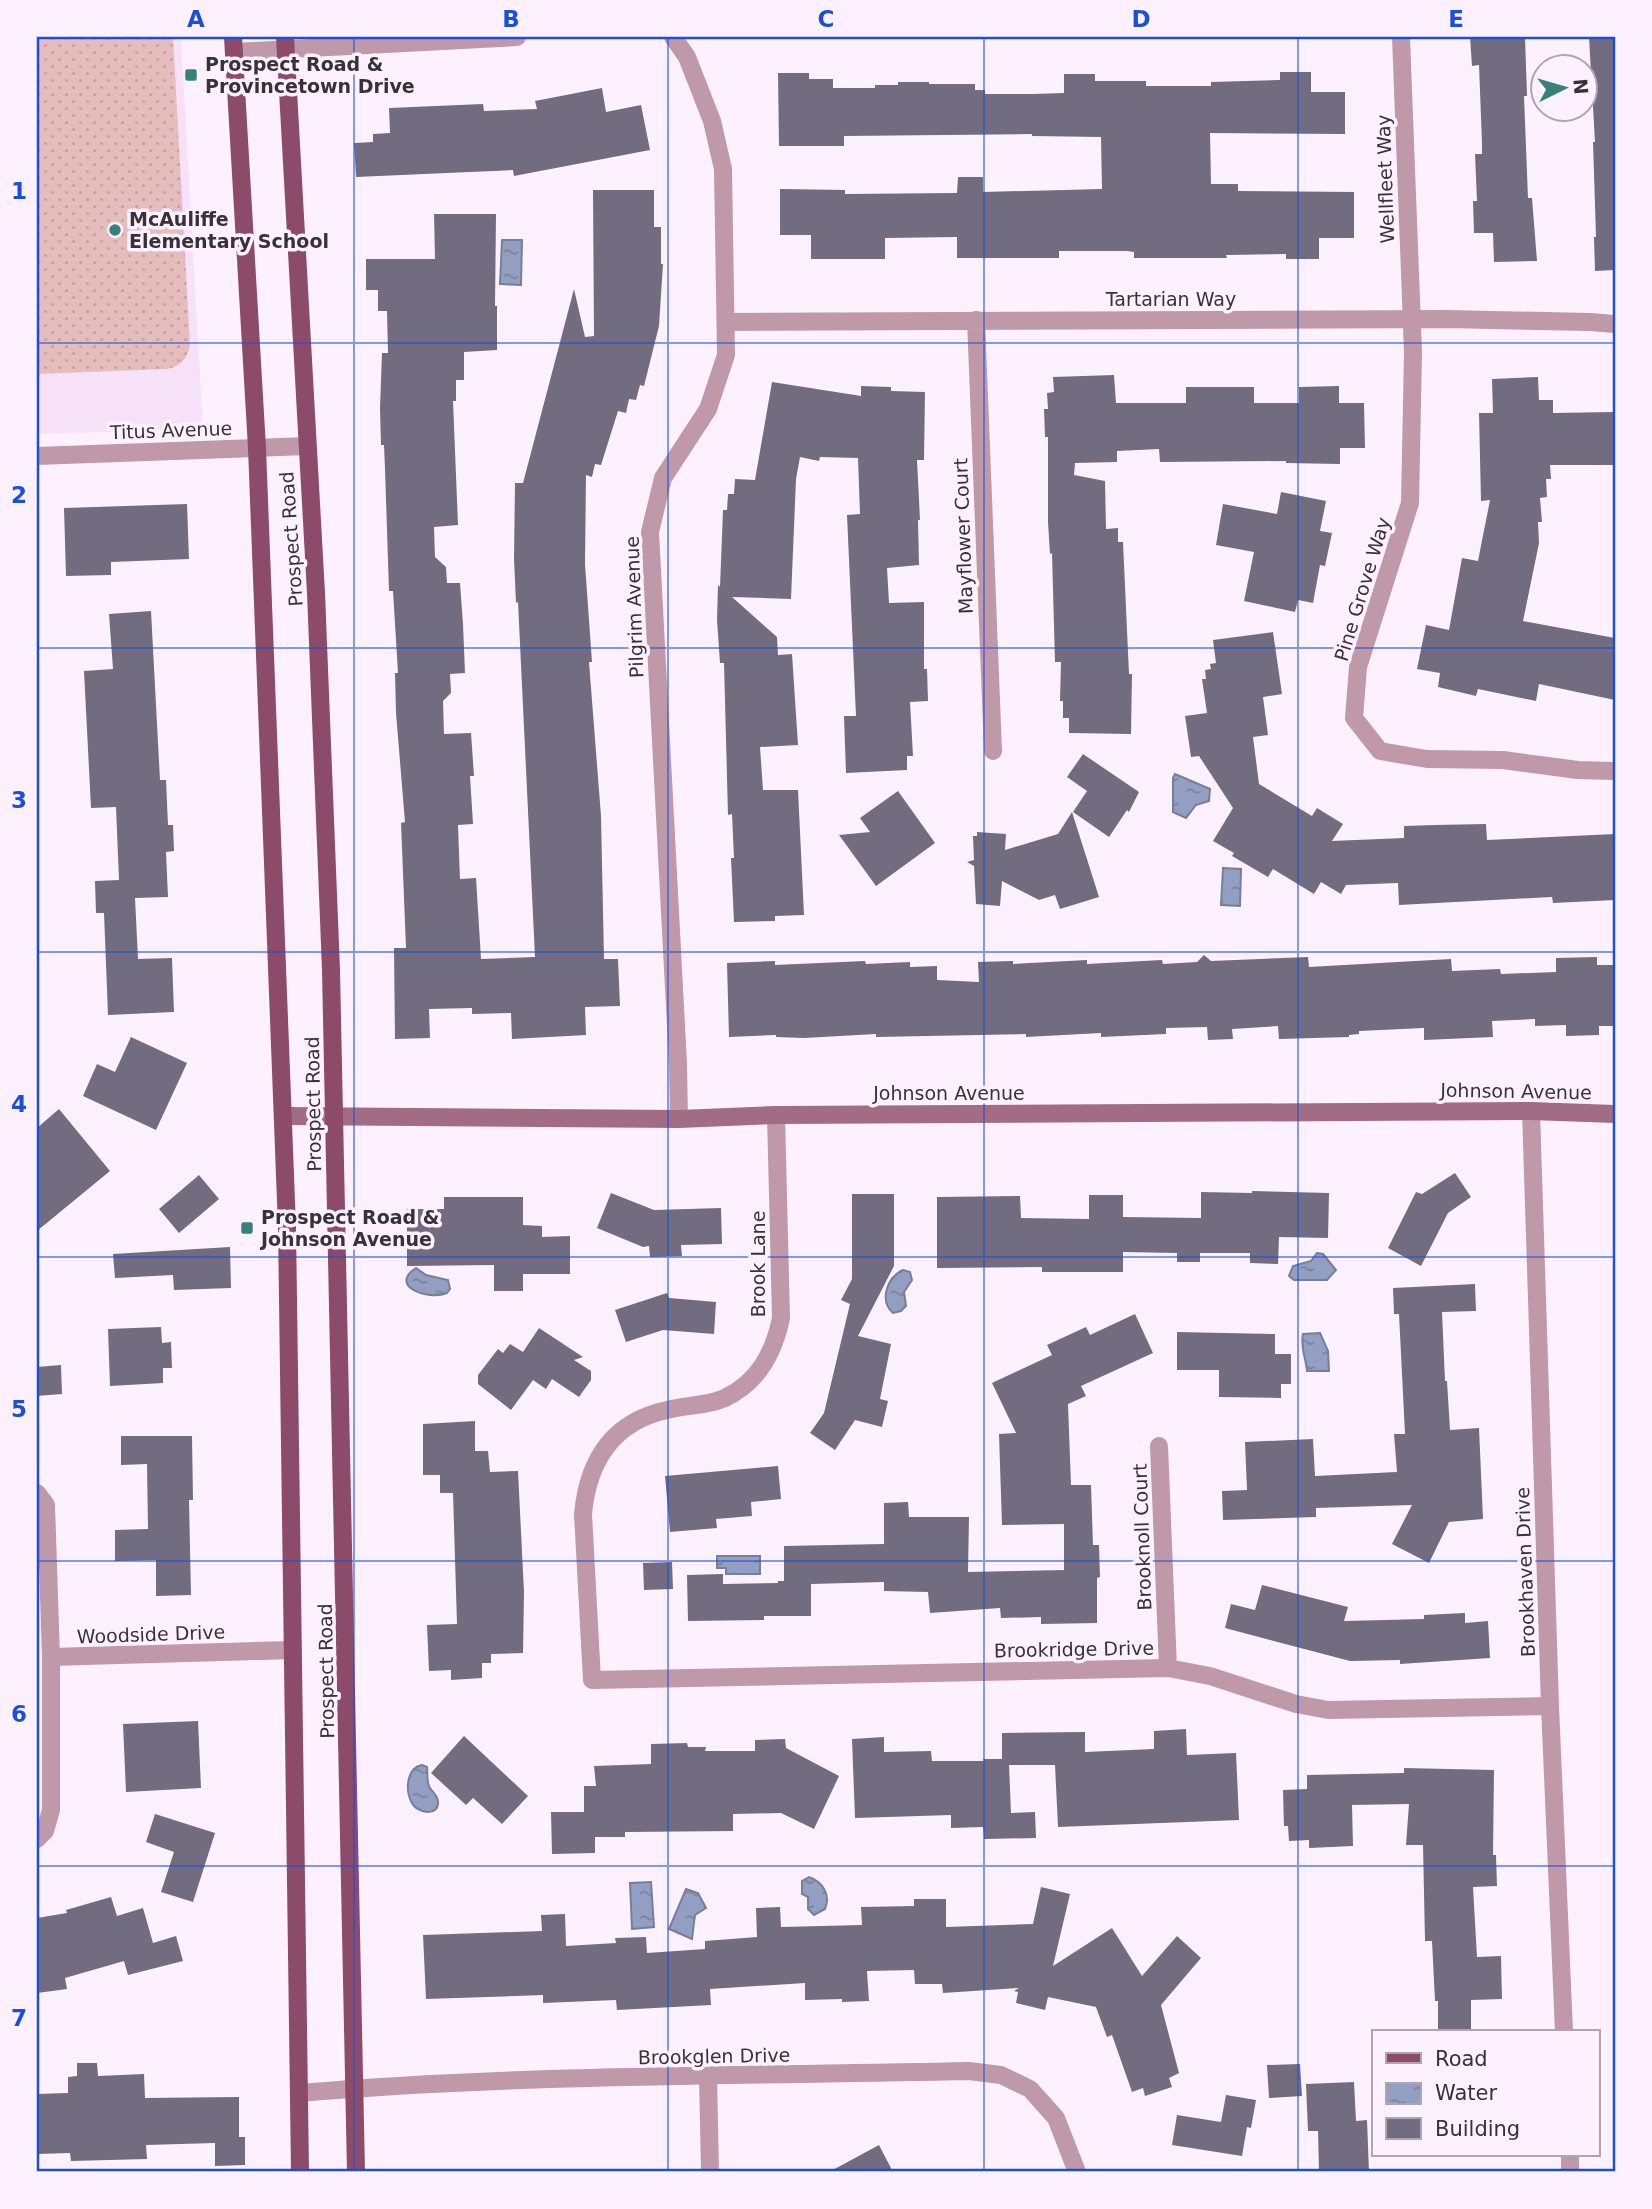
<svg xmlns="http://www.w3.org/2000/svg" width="1652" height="2209" font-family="'DejaVu Sans',sans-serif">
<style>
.built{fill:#f7e1f8}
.grass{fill:url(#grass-dots)}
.water{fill:url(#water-ripples);stroke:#777e99;stroke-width:2}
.building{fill:#716c7f}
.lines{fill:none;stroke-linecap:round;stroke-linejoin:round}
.street{stroke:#c099a9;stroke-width:18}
.secondary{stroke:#a36c85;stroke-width:18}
.primary{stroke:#8d4b6a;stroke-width:18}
.grid{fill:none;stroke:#1d4ed8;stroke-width:2;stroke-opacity:0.55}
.poi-dot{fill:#38807a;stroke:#fef1ff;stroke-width:2.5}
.labels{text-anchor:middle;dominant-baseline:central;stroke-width:7;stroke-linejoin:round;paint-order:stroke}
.poi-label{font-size:19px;font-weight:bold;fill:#383238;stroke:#fef1ff;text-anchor:start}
.street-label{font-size:19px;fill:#383238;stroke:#fef1ff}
.neatline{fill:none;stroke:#1d4ed8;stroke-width:2.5}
.grid-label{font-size:23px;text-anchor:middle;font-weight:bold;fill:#1d4ed8}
</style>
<defs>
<pattern id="grass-dots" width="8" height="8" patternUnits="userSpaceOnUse" patternTransform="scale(1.75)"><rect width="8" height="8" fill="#e6bdbd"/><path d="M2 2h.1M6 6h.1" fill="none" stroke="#c6a3a3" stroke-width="1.8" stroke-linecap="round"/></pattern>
<pattern id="water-ripples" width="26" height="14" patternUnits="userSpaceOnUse" patternTransform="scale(1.75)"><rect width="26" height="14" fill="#929fc2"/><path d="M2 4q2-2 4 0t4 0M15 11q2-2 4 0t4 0" fill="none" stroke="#78829f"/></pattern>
</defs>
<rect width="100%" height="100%" fill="#fef1ff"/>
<path class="built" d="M37,37h144l22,392 -166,5z"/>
<path class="grass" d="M37,37h136l17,308c-3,14 -9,21 -23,24l-130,5z"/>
<path class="water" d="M502,240h20l-1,45 -21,-1z
M1175,774l35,15 -1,12 -13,4 -10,13 -13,-6v-34z
M1223,868l18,1 -1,37 -19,-1z
M1317,1253l6,1 13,16 -9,10h-33l-5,-4 4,-10 18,-5z
M416,1268l10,7 22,5 2,9 -3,4c-19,8 -59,-7 -31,-25z
M903,1270l7,2 2,8 -8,12 2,14 -5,5 -8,2c-14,-12 -6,-36 10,-43z
M1320,1333l8,18 1,20h-22c-1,-12 -7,-25 -4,-37z
M717,1556h43v18h-34v-6h-9z
M422,1765l5,2c1,7 -1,15 3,21 3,5 8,8 8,14 1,14 -18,11 -24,4 -10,-12 -8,-38 8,-41z
M809,1877c14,5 22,18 16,32l-11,6 -6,-6v-12l-6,-3v-13z
M651,1882l3,45 -22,2 -2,-46z
M686,1889l12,4 8,15 -11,7 -3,24 -23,-10z"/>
<path class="building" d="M1470,37h55l2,59h-3l4,102h4l5,63 -43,1 -1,-29h-19l-1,-32h4l-2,-47h7v-11l-3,-78 -7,1z
M1589,37h26v233l-20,1 -1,-34h2l-3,-95h2z
M1280,72h31v20h34v42l-135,-1 1,51h27v7l116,1v46h-35v21h-33v-5l-60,1 1,3h-93v-6l-7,-1h-68v7h-102v-21l-72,1v21h-74v-24h-31v-46l65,1v4l112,-1 1,-16h25v15l119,-3 -1,-52 -69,-1v-2l-188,2v10h-65l-1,-73h31v6h24v9h42v-3h23v-3h31v2h46v6h10v4h48l31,-1v-19h31v7h51v5h65v-4l69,-2z
M602,88l4,24 35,-7 9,45 -136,26 -1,-6 -157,7 -2,-34 19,-1v-8l17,-1 -1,-25 94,-4 1,7 53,-2 -2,-8z
M593,190h61v37h7v37h2l-4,62 -15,60 -4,-1 -4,15 -7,-1 -3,14 -8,-2 -17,54 -6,-1 -3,13 -6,-2 -1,89 7,98h-3l12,154 3,143h14l2,47 -35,1 1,28 -74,4 -1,-26 -39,1v-6l-43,1 1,29 -35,1 -1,-91h12l-5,-125 4,-1 -9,-109 -1,-40h3l-5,-82h-4l-4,-122 -1,-24h-3l-1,-37 2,-55h6l-1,-42h-9v-21h-12v-31h69l-1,-45h62l-1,92h2v44l-33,2v28h-8v21h-3l5,124 -24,2 1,30 11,10 1,16h13l3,41 2,49 -15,1 1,19 -8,8 1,33 27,-1 3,43h-4l3,48 -15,1 2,54 16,-1 5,81 54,-2 -17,-355 -2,1 -2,-44 1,-76h8l51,-194 11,48 9,-1z
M1114,375l2,28h70v-16h68v16h45v-16l40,-1v17h25l1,45h-25v16l-54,-1v-2l-126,1 -1,-13 -42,2v11l-42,1 -1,12 31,6 1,48 12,-1v14h5l6,132h3l-1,60 -62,-1v-15h-6v-17h-3l1,-39h-6l-3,-109 -2,1 -2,-32v-85h-3l-1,-28h4l-1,-16 7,-1 -1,-15z
M1538,377l1,23h14v13l62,-1v53h-65l1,14h-5l1,18 -7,1 2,24h-4l1,21 -16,78 92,17v62l-76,-16 -3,17 -58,-12 -2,7 -38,-9 2,-14 -23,-4 9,-44 23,5 13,-72 16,3 12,-61 -9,1 -2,-88h14l-1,-34z
M772,382l89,14v-10l30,1v4l34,1 -1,68h-7l3,60h-2l1,45 -32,3 2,35 35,-1v67h3l1,32 -18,1 3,54h-6v14l-61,3 -2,-57h12l-9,-201 13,-1 -2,-56 -38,-1 -1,4 -19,-4 -4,22 -5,120 -59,-2 45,40 1,18 14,-1 6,91 -38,2 3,43h35l6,125 -29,1v5l-41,1 -3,-64h3l-2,-44 -4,1 -4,-152h-4l-3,-43 1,-35 2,2 3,-77h4l1,-16h6l1,-15 20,1z
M1281,492l45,9 -6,30 12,2 -7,33 -5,-1 -7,38 -15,-3 -3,12 -51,-11 10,-49 -38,-7 7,-41 54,10z
M187,504l2,55 -78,3v13l-45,1 -2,-68z
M151,611l9,169h6l2,45h5l1,26 -8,1 2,45 -33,1 3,61 34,-1 2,54 -66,3 -4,-102h-8l-1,-32 24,-1 -3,-73 -25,1 -7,-137 29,-2 -4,-55z
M1273,632l9,62 -19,3 5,38 -15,2 6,47 53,32 5,-8 26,16 -11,17 72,-3v-12l31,-1 51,-1 1,16 128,-6v66l-62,3 -1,-6 -153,8 -1,-22 -52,2 -5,9 -20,-12 -7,12 -41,-25 -5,8 -36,-21 2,-3 -21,-12 20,-33 -34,-52 -8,1 -6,-41 22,-3 -5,-34h4l-1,-9 6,-1 -1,-5 6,-1 -3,-23z
M1083,754l56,38 -10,20 -2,-2 -18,27 -36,-25 14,-21 -20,-14z
M898,791l37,52 -59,43 -37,-51 31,-3 -10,-14z
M1072,812l27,85 -39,12 -5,-14 -16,5 -37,-19 -2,25 -24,-2 -2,-38 -7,-4 7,-2 -1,-24h4v-4l29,2 -1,16 53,-16z
M1204,955l7,6 97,-4 1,10 142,-8 1,12 48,-2 1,5 55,-2v-14l41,-1v8h18v61h-16v9l-33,1v-11l-31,1v-7l-43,2 1,16 -69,3v-12l-65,3v3l-10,1v2l-70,2 -1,-13 -46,3 1,10 -25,1 -1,-13 -41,1v6l-65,3v-4l-75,4v-3l-150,3v-3l-72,4 -28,-1v-2l-47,2 -2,-74 48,-2v4l90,-4 1,3 44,-2v5l27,-1v14l42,2 -1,-20 35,-1v3l74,-4v4l75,-4 1,4 34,-2z
M131,1037l56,26 -31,67 -73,-34 14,-32 18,8z
M59,1109l51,62 -73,60v-103z
M1455,1173l16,24 -23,16 -27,53 -33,-18 28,-56 6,2z
M199,1175l20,24 -40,34 -20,-24z
M1252,1191l77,2 -1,45 -49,-1 -1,27 -28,-1v-10h-50v9h-23v-9l-54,-1v20h-81v-5l-105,1v-71l83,-1 1,22 68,1v-24h34v22l78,1v-26l51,1z
M611,1193l43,17 67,-2 1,36 -41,1 1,11 -32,1 -1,-11 -6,1 -46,-19z
M852,1194h42v72l-36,70 33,8 -11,55 8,2 -6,26 -27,-7 -20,30 -25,-17 14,-20 26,-109 -9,-4 11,-21z
M444,1197h79v28l19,1v11l28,-1v38h-47v17h-29v-26l-87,1v-57h37z
M230,1247l1,41 -57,2 -1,-15 -58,3 -2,-24z
M1475,1284l1,27 -34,1 3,69h2l3,49 29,-2 4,91 -34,3 -20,41 -37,-19 20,-39 -96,3v9l-93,3 -1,-29 25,-1 -2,-48 68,-3 2,37 82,-4 -3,-38h11l-6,-120h-5l-1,-26z
M667,1293l2,5 47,4 -2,32 -51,-4 -37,12 -11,-32z
M1135,1314l18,39 -72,33 5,10 -18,8 3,81h20l2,60h6l1,32 -3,1v45l-56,1v-7l-40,1 -1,-10 -70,5 -2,-21 -44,-1v-9l-73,2v32h-47v4l-76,1 -1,-46 36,-1v10l55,-1v-2h6v-35l100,-2v-41l24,-1 1,15h60l-1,55 96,-2v-46l-62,1 -3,-91 17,-1 -24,-50 60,-28 -5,-10 39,-18 4,8z
M161,1327l1,16 9,-1 1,26h-9v15l-53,3 -2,-57z
M539,1328l44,29 -9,3 17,11v9l-12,17 -27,-18 -6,10 -13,-9 -22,30 -33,-26v-9l20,-26 5,4 7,-9 13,8z
M1177,1332l98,2v20h16v30h-10v14l-62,-1v-27h-42z
M61,1365l1,29 -25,2v-29z
M475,1421v30h13l2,21 28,-1 6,121 -1,61 -32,1v9h-9v15l-31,2v-10l-22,1 -2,-46 30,-1 -4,-131h-13v-18h-17v-51z
M121,1436h71l1,64h-4l2,95 -35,1v-36l-41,1v-31l33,-1 -1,-65 -26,1z
M778,1466l3,33 -30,3 1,14 -36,3 1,9 -47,4 -5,-56z
M672,1562l1,27 -29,1 -1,-27z
M1262,1585l86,22 -4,14 80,-2v-4l41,-2v10l23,-2 2,37 -90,6v-4l-50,1 -125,-33 6,-24 24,6z
M198,1721l3,67 -75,4 -3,-68z
M1186,1729l1,26 49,-2 3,67 -181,7 -3,-62h-46l2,48 24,-1 1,26 -52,1 -1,-12 -32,1v-13l-96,3 -3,-79 32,-2v15l47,-1 1,10h52l-1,-2h19v-26l83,-1v20l69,-3v-18z
M464,1736l64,60 -26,28 -29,-26 -7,7 -35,-32z
M785,1739l1,9 53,28 -25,53 -33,-16 -48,1v17l-108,1v5h-30v16l-43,1 -1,-42h33v-26h12l-2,-20 57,-2v-20l36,-1 1,4h18l-1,4h50v-11z
M1404,1768l90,2 -1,85h3l1,31 -24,1 4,70 24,-1 1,43 -31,1v32h-33v-31h-3l-3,-60h-7l-2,-96h-17l3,-41 -57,1 1,41 -44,2v-8l-20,1 -1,-15h-4l-1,-36 24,-1v-14l97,-2z
M155,1814l60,19 -22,69 -32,-10 13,-40 -28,-10z
M1041,1887l29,7 -17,72 59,-38 30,48 35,-40 24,22 -40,47 18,68 -10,5 3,9 -27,9 -2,-8 -11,4 -20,-57 -5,2 -11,-30 -48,-10 -3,13 -29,-7 2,-11 -4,-1 5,-3 -76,5 -1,-9h-27l-1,-14 -47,1 2,30 -27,1v-3l-37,1v-17l-95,6 1,16 -94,5 -1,-10 -73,3v-8l-117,4 -3,-64 119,-4 -1,-16 24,-1 1,32 50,-3 -1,-5 31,-1 1,16 58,-4v-8l52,-4 -1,-29 24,-1 1,20 81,-2 -1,-18 53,-1v-7h32v28l87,-3z
M111,1897l6,19 26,-8 10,35 23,-7 7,25 -55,14 -4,-14 -59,17 2,11 -30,4v-75l30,-5 -1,-3z
M77,2063h20l1,13 46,-2 1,24 94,-1v40h6v28l-30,1v-23l-69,2 1,14 -76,2 -1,-8 -33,1v-60l31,-1v-16l9,-1z
M1300,2064l2,32 -33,2 -2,-33z
M1354,2082l2,39 11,-1 2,52h-50l-1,-41h-10l-2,-47z
M1226,2095l30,5 -5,28 -4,-1 -5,29 -70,-11 5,-30 44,7z
M879,2145l14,27h-64z"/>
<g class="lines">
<path class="street" d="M673,37l14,20 25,64 11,48 3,186 -18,54 -45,69 -13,54 28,532 1,55
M1401,37l12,315 -3,151 -52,164 -4,51 26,33 47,8 76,1 75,10 37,1
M234,52l283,-15
M976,320l17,431
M726,322l720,-3 144,3 25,2
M37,456l270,-10
M1531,1111l19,595 14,326
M776,1115l5,203c-7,34 -22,64 -56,80 -18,8 -39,7 -58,12 -55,12 -79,51 -84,104l9,166 576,-12 42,8 86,28 32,6 222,-4
M1159,1446l9,222
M37,1493l9,12 5,152v153l-6,21 -8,8
M51,1657l242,-7
M708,2076l2,96
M299,2093c222,-19 447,-17 670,-22l32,4 29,14 26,29 21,54
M1570,2155v17"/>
<path class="secondary" d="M283,1116l396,3 97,-4 755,-4 84,3"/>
<path class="primary" d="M233,37l24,411 30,779 13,945
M285,37l31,556 15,377 25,1202"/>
</g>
<path class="grid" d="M354,37v2135M668,37v2135M984,37v2135M1298,37v2135M37,343h1578M37,648h1578M37,952h1578M37,1257h1578M37,1561h1578M37,1866h1578"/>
<g class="poi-dot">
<rect x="184" y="68" width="14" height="14" rx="3.5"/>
<circle cx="115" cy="230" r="7"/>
<rect x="240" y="1221" width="14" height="14" rx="3.5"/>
</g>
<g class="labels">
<g class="poi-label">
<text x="205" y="64">Prospect Road &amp;<tspan x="205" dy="22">Provincetown Drive</tspan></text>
<text x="129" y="219">McAuliffe<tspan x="129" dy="22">Elementary School</tspan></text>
<text x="261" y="1217">Prospect Road &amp;<tspan x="261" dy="22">Johnson Avenue</tspan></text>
</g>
<g class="street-label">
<text transform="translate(1385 179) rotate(-92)">Wellfleet Way</text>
<text x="1171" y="299">Tartarian Way</text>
<text transform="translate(171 430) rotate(-2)">Titus Avenue</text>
<text transform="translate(963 536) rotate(-92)">Mayflower Court</text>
<text transform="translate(291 539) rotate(-94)">Prospect Road</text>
<text transform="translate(1362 589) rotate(-73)">Pine Grove Way</text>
<text transform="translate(634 607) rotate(-92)">Pilgrim Avenue</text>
<text transform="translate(1516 1091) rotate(1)">Johnson Avenue</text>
<text x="949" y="1093">Johnson Avenue</text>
<text transform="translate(313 1104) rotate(-91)">Prospect Road</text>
<text transform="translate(758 1264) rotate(-90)">Brook Lane</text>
<text transform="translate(1142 1537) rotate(-92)">Brooknoll Court</text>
<text transform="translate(1525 1572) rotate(-92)">Brookhaven Drive</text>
<text transform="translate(151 1634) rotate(-2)">Woodside Drive</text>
<text transform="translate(1074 1649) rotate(-1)">Brookridge Drive</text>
<text transform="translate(326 1671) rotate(-91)">Prospect Road</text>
<text transform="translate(714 2056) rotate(-1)">Brookglen Drive</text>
</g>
</g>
<rect width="1652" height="2209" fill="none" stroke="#fef1ff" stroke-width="77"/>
<rect x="1372" y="2030" width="228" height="126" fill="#fef1ff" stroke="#afa5af" stroke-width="2"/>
<rect x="1386" y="2053" width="35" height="10" fill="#8d4b6a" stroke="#afa5af" stroke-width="2"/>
<text x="1435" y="2066" font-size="21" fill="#383238">Road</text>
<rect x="1386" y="2083" width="35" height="21" fill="url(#water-ripples)" stroke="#afa5af" stroke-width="2"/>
<text x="1435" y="2100" font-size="21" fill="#383238">Water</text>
<rect x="1386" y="2118" width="35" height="21" fill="#716c7f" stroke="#afa5af" stroke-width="2"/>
<text x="1435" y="2136" font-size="21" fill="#383238">Building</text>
<g transform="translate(1564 88) rotate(85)"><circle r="33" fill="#fef1ff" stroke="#afa5af" stroke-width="2"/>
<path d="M0-5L12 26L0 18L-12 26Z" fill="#38807a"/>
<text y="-10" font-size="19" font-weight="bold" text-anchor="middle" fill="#383238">N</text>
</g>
<rect x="38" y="38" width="1576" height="2132" class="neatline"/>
<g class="grid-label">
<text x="196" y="27">A</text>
<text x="511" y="27">B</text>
<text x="826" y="27">C</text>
<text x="1141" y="27">D</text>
<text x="1456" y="27">E</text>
<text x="19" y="199">1</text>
<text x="19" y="503">2</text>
<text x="19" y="808">3</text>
<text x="19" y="1112">4</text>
<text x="19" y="1417">5</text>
<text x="19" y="1722">6</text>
<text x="19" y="2026">7</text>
</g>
</svg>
